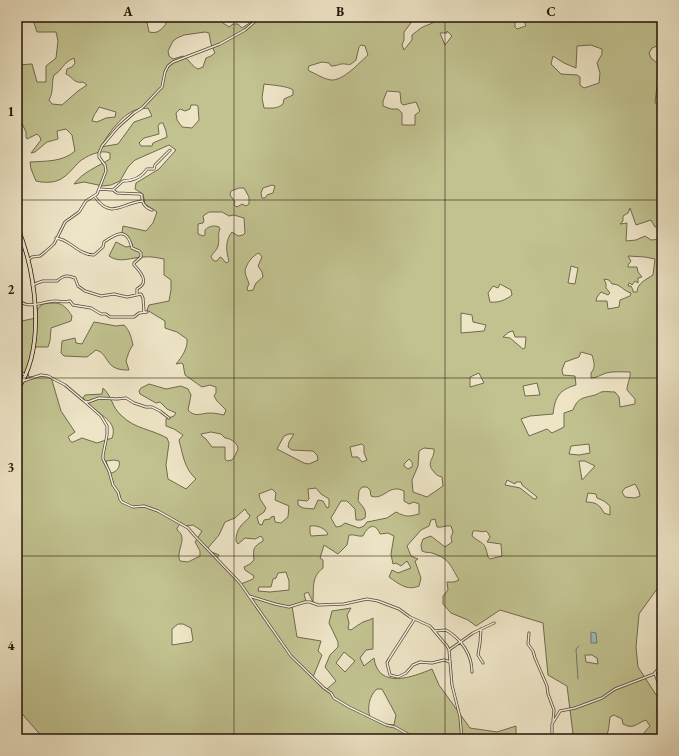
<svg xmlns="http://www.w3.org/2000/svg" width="679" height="756" font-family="'EB Garamond',serif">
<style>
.green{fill:#c1c290;stroke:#706a4c;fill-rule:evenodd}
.water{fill:#9dbdbf;stroke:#6b7976}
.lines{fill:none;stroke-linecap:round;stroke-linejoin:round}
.stream{stroke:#6b7976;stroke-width:1}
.minor-casing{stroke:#544838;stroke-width:3}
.primary-casing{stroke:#201309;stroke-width:4.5}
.minor{stroke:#f4eedb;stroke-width:1.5}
.primary{stroke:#eee5c7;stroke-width:3}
.grid{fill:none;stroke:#201309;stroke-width:1;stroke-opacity:0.55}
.neatline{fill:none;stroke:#201309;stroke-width:1.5}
.grid-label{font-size:13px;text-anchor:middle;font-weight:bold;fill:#201309}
</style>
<rect width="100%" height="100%" fill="#eee5c7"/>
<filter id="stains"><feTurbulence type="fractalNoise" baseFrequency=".005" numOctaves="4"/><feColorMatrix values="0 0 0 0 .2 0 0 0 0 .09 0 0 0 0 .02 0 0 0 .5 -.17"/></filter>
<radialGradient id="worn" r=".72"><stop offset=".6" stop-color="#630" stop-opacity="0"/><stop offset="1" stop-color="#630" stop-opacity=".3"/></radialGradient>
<path class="green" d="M17,17h126l4,5 2,10c9,2 12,-2 17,-8l-3,-7h16l5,5 5,-3v-2h23l3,4h5l9,6 4,-3h5l4,4 9,-6 2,-5h161v2l-10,13v8l-2,5 2,5 8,-10v-5c3,-2 6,-5 9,-7 6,-4 13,-3 17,-11h75l2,2v8l2,2 9,-3 -4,-9h140v27l-10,4 -3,5 2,5 11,9v3l-4,8 -3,25 7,3v122l-7,-1 -4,-7 -15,5 -6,-17 -2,5 -5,3v5l-3,3 7,-1 -1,18 10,-1 9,-4 6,4 11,-1v343l-23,32 -3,33 2,20 24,37v35h-17l-1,-6 6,-7 -4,-6c-9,3 -12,10 -23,4l-1,-5 -8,-4 -4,2c-1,8 -1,15 -5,22h-33l1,-5 -6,-48 -19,-11 -5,-52 -43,-13 -24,16 -8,-6 -17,-7 -8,-9v-8l5,-6 -1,-8h7l5,-2c-9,-15 -9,-21 -27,-27 -4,-1 -6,0 -10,-2l-1,-6 2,-6 8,-3 14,11 7,-5 -1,-5 2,-5 -2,-6c-5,-1 -9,2 -14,1l-2,-8 -4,1 -2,6 -8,4 -14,16 4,10 7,3 -3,2 6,17 -2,8c-12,5 -20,-2 -30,-9l3,-7 6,3 13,-5 -4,-7 -6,5 -5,-3 -3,1 -2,-10 3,-18 -6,-3 -8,1c-5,-13 -13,-7 -17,2 -5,1 -8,-2 -14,-1l-2,10 -9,9 -14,-9 -4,13 3,2v8c-12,9 -9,20 -10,34l-5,-10 -4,2 2,7 -14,5 5,31 24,4 -3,10 4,4 -9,22 8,10 5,3 10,-9 -11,-14 5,-12 8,-8v-5l-9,-19 3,-12 19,-3 -4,7 2,8 -1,6 3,1c3,-2 5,-4 9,-6 3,-3 9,-3 13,-6v31l-7,1 -6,8 4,8 10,-8c4,32 39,19 58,11l7,16 31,43 27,4 19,-6v12l-6,1h-466l-27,-31v-386l19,-4 1,-9 6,-5c16,-2 20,-2 29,12l-1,5 -20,7 -1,13 -2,6h-14l-6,26 1,4 16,-2 6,2 10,34 14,21 -7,5 3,5h2l9,-4 15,5 15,-5c5,-13 -5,-19 -14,-26 -6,-4 -10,-9 -15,-14l2,-3 17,-1 1,-6c10,9 8,19 19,28 13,13 29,13 45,22l2,5 -3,22 2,14 18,10 10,-10c-12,-11 -13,-24 -17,-39l4,-5 -9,-6 -8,-3v-7l8,-3 2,-3 -9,-4 -7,-7 -4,1 -16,-9 -1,-3 2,-3 8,-4 17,5 15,-3 7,3 3,6 -3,15c7,8 13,3 22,3 5,0 9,1 14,2l2,-5 -9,-9 -3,-5 2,-3v-6l-6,-2 -8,2 -17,-12 -2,-11 -2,-1 -5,1c6,-7 12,-16 11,-25l-10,-7 -12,-4v-7l-18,-11 2,-5 20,-4 2,-11v-10l-7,-5v-16c-6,-1 -13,-3 -20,-2 -12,0 -24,7 -35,-1l7,-14 10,5 7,-1 -3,-6 -8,-8 1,-6 23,5 7,-8 4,-11 -12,-8 -2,-10 -8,-5 1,-6 23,-14 17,-19 -7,-5 -34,15 -7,7 -8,14 -9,4 -8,1 -19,-4 -10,2c9,-12 23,-17 36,-25v-6c-9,-4 -24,3 -31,9 -6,6 -11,13 -18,17 -7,4 -17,4 -25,2l-5,-12 -1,-7c16,-1 33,0 45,-11l-3,-16 -6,-6 -9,2 1,8 -11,3 -12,10 -4,1 10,-13 -1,-3 -3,-3 -10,5 -1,-2v-5l-9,-19v-48l15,-1 5,18h9v-16l10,-8 2,-17 -2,-9h-19l-4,-12 -6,-3 -10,7zM447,31l5,5 -7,9 -5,-12h7zM205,32l4,1 2,11 4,9 -4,3 -5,2 -3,9 -5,2c-7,-3 -8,-9 -15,-13l-10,3 -4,-3 -1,-5 5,-10 4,-3 7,-3zM361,45l4,1 3,9c-9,8 -25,26 -37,25 -8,-1 -14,-6 -22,-9l-1,-2 1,-3 13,-4 7,1 2,3c5,0 6,-1 10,-2 9,-1 6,4 15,-4l3,-13zM591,45l11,4v5l-5,9 3,10 -1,10 -15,5 -4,-3v-8l-3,-2 -16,-1 -10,-10 2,-8 11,7 12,5 1,-22zM74,58l1,5 -3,4 -5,2 -1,5c7,3 8,10 17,8l4,3 -9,6 -16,14 -10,-1 -3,-4c5,-9 2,-16 5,-25 9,-5 8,-12 20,-17zM264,84c7,1 24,2 29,6v5l-9,4 -1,5c-6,5 -11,4 -19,4l-2,-10zM387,91l13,1 1,11 2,2 13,-3 4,9 -5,4v10h-13v-12l-4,-4h-7l-8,-3v-5zM191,105h5l2,1 1,14 -7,8 -10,-1 -5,-7 -1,-7 4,-4 5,2 5,-2zM99,107l17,5 -1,5 -9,1 -9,4 -5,-1c1,-6 5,-9 7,-14zM148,108l4,8 -18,6 -16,22 -17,3c7,-13 22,-35 38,-38 3,-1 6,0 9,-1zM160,123h3l3,8 1,6 -14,6 -1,3h-11l-2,-3 5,-5 15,-4 -1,-8zM272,185l3,1 -2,7 -6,2 -2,3h-3l-1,-5 2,-5zM239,188h5l5,9v7l-3,2 -4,-2 -5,3 -2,-1 -1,-2 1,-2 -5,-7 1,-4zM209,212h13l7,4 5,-1 10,3 1,15 -2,2 -5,1 -6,-4c-7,8 -6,20 -3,29l-2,2 -2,-1 -3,-4 -2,-1 -3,4h-3l-3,-4c1,-4 6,-6 7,-11 2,-6 -1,-11 2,-17l-1,-2c-5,-2 -10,-1 -14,3v5l-2,1 -5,-2v-10l5,-1 1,-2 -1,-5zM259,253l3,4 -4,9 4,6 1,5 -7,6 -3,7 -5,1 -1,-3 2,-4c-1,-4 -4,-9 -4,-13 1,-7 8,-16 14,-18zM628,256l17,1 10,2 -2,16c-6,4 -16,8 -16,17h-4v-2l-2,-4h-3l1,-3h1l2,2 3,-4 3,2v-5l4,-1 -4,-5 -1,-5h-9v-2l3,-4zM571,266l7,2 -3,16 -7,-1zM604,279l5,1 3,4c9,0 11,7 19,9l-1,3 -10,4 -1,7 -11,2 -1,-8h-11l1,-4 4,-5 7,3 2,-2 -4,-5v-4zM500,284l11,6 1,5c-6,5 -14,8 -22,7l-2,-9 5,-7 5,2zM461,313l11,2 1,7 13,3 -2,6 -23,2zM513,331l2,6h11l-1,11 -2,1 -13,-11 -7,-1 6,-5zM581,352l11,3c2,7 4,12 -1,18v5c6,0 9,-3 15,-5 7,-2 16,-1 24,-1 1,6 -3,11 -3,18l8,9v5l-15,3 -1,-10 -4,-5c-4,0 -10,-1 -14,0 -2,1 -3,2 -6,3 -11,3 -17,2 -22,15l-9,3v14l-12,6 -5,-4 -18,7 -8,-17 9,-3 23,-2c2,-17 6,-24 23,-29l-1,-9 -12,-1 -1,-5 3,-8 14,-5zM479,373l5,10 -14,4v-10zM537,383l3,12 -15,1 -2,-10zM211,432l10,2 4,4c4,0 12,4 13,10 0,3 -4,9 -6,12l-5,1 -2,-2v-12h-13l-6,-8 -4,-3 -1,-2zM289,434h5l-5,8 -1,5 4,3 21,1 4,4 1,5 -9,4 -5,-1 -27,-14 7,-13zM362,444l2,2v7l3,7 -5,2 -4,-5h-6l-2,-10zM589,444l1,9 -11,2 -10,-1 2,-8zM424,448l10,1c1,10 -9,13 0,23 2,3 4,4 8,5l1,9 -16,11 -14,-5 -1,-12 6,-14 1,-15zM409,459c3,3 4,4 3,8l-4,2 -4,-3v-2zM114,460l5,1c2,6 -3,12 -9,12l-4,-12zM579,461h6l10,5 -13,14zM507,480l8,4 1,-2h5l1,3 15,12 -1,2h-2l-14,-11 -15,-3zM635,484l4,7 1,5 -5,2 -10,-1 -3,-5 3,-4zM362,487h5l3,3 1,6c13,5 18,-13 33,-5v10l5,3 5,-2 5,2v10c-11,3 -13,3 -23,-2l-9,6 -20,4 -3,4 -5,2 -14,-5 -4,3 -5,1 -5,-9 10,-17h6l8,8 1,11h5l4,-2c2,-8 -2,-11 -7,-17l1,-10zM316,488l5,6 8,5v8l-2,1 -4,-7 -5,-1 -4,9 -11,-1 -5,-3v-5l9,1 2,-2 -1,-10zM272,489l4,4 -1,7 14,6 -1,11 -7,6 -6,-1 -1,-6 -3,1 -1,2 -6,1 -2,5 -3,-1 -2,-7 7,-5 2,-4 -6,-9 -1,-5zM588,493l8,1 1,4 7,3 6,5v9l-6,-2c-4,-8 -8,-11 -18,-11zM245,509l3,5 2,1 -1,3c-7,6 -13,11 -13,23l2,3 7,-6 10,1 6,-3 2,3v2c-10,6 -10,7 -9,19l-4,4 -6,3 1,3 9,6 -1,3 -12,5 -16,-15 -8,-10 2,-4 -10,-4 -1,-3 11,-13 6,-13 10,-4zM180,524l5,2 8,-1 9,6 -7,11 5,9v5l-12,6 -8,-1c-5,-10 9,-23 -3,-31v-2zM310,526c7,-1 15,2 18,8l-1,1 -16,1 -1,-3zM473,531c5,-1 8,2 13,0l2,2 2,4 -3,5 14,2 1,12 -12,3 -2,-2c-4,-17 -4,-11 -16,-21zM286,572l3,9v9l-19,2 -12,-1 1,-4h12l2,-8 3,-1 2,-5zM178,624h5l8,4 2,12 -2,2 -19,3v-16zM344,652l11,9 -10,11 -9,-9zM585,655h7l5,3 1,6 -12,-2zM377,689h5l14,26 -2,10 -10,-1 -14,-7c-3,-8 -1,-22 7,-28z
M94,322l22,4 8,-1c6,6 7,12 9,20 -4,5 -5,10 -7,16l3,9c-25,1 -19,-16 -33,-20l-9,7 -23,-1 -3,-3 1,-12 13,-3 1,5 6,1z"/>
<path class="water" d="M591,632l5,1 1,10h-6z"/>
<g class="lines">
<path class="stream" d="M578,679l-2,-30 3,-3"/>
<defs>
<path id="minor" d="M17,26l10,-9
M99,189l14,1 10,-9c10,0 18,-3 24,-12h7l1,-4 15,-15
M113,190l4,3 23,1 2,1c-1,7 3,13 10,15
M95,197c16,23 27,6 47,4
M56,238c14,1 22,17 38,17l9,-8 1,-5c13,-9 23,-15 28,6l7,3 2,2v4l-7,6v2c4,4 13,14 8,20 -1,2 -4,3 -5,4v5
M17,245l6,1
M28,260l4,-3 8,-1 5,-4 9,-8 11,-22 14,-10 7,-11 11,-7 9,-23 -1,-6 -6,-8v-4l3,-7 16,-19 16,-14 8,-5 17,-18 3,-3 3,-15 3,-6 5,-4 47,-18 25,-14 15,-13
M17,279l1,7 -1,11c8,15 26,4 38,4 6,0 10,2 15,0l3,4 18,3 10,6h5l4,3h24l5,-4 8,-1
M32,285l11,-4h14c7,-6 10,-6 18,-3l3,8 7,5 16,5 13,-2 13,3 14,-3 2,4 1,14
M17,375l5,-2 3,2
M23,381l18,-6 7,1 17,9 19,16 4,1 11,-4 18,1 9,-1 8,5 12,4h6l8,4 9,7
M84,401l17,15 6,10v9l-4,20v4l6,12 4,14 5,7 2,7 2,3 11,5 11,-1 14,5 30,17 6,7 46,48 51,73 33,32 7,5 3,5 15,9 37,18 9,2 21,12
M249,596l26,8 14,3 16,-5h5l8,3 26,-1 23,-5 11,2 21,8 11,8 20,9 17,20 2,4 3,35 8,32 2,22
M414,620l-25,39 -2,4 3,12 8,2 8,-4 7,-8 7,-3 12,1 12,-3 6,2
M481,629l-1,14 -2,12 5,8
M434,631l12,-1c15,9 26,24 26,42
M529,633l-1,11 5,7 2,7 12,28 1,8 6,16 -1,11
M449,650l24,-17 21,-10
M655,673l7,21
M552,739v-15l8,-13 15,-3 27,-10 13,-9 39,-15 8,-10"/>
<path id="primary" d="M17,226c19,46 30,122 0,164"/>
</defs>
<use href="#minor" class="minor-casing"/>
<use href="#primary" class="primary-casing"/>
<use href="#minor" class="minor"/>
<use href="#primary" class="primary"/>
</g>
<path class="grid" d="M234,17v722M445,17v722M17,200h645M17,378h645M17,556h645"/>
<rect width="679" height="756" fill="none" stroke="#eee5c7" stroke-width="44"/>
<rect x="22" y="22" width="635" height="712" class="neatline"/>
<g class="grid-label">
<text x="128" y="16">A</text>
<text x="340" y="16">B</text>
<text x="551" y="16">C</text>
<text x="11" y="116">1</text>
<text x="11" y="294">2</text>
<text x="11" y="472">3</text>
<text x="11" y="650">4</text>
</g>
<rect width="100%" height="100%" filter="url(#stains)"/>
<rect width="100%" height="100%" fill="url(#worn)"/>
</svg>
